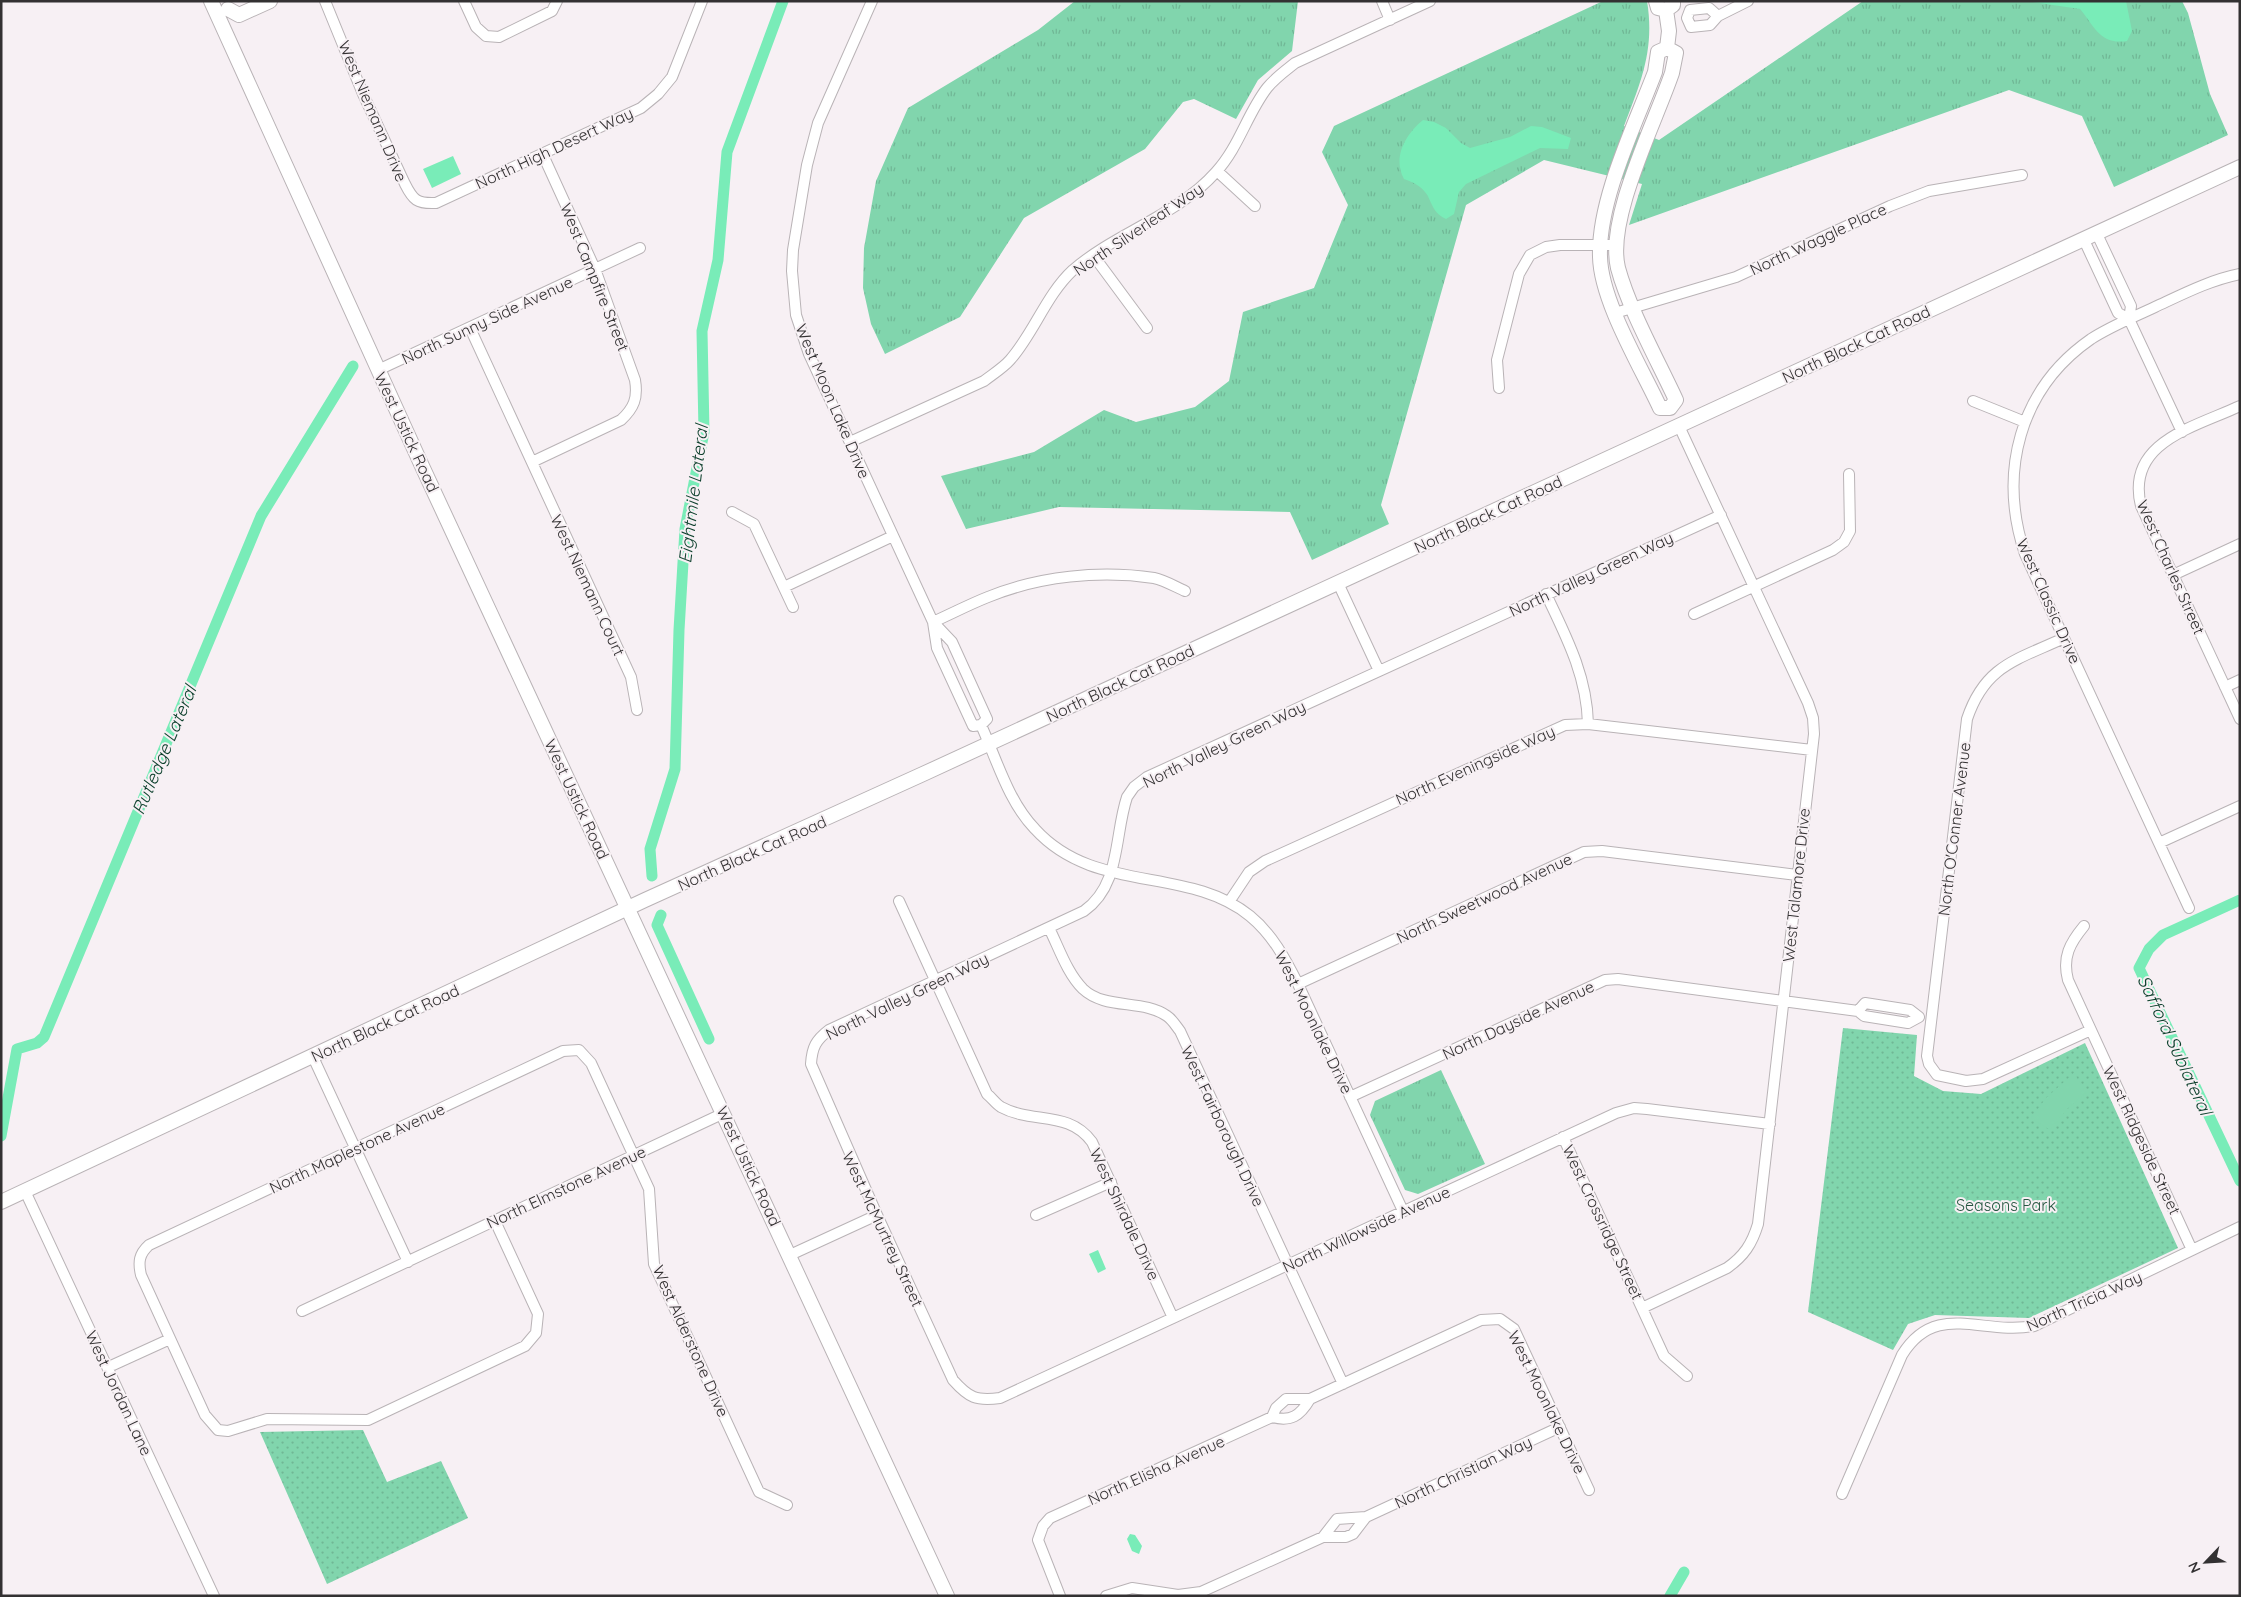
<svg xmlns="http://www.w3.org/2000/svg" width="2241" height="1597" font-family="Quicksand,sans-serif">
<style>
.grass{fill:url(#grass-tufts)}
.park{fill:url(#park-dots)}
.pitch{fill:#81d5ad}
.water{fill:#79ecb8}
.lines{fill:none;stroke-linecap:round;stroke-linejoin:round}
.canal{stroke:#79ecb8;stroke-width:11}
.street-casing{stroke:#b9b3b6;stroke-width:12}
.secondary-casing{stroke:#b9b3b6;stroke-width:16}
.street{stroke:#fff;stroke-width:10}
.secondary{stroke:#fff;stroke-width:14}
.labels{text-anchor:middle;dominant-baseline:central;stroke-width:4;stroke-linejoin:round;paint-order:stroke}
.street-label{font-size:16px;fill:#333132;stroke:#f7f0f4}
.park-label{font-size:16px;fill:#275742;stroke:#f7f0f4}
.water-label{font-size:18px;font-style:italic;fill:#0a3e2a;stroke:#f7f0f4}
</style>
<defs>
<pattern id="grass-tufts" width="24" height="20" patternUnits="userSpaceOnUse" patternTransform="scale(1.25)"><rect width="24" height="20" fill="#81d5ad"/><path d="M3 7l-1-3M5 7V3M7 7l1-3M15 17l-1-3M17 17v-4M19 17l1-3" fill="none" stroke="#70b795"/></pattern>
<pattern id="park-dots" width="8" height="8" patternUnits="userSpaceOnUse" patternTransform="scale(1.25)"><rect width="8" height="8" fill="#81d5ad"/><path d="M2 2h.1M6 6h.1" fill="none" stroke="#70b795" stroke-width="1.8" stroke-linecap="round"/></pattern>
</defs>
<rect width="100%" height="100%" fill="#f7f0f4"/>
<path class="grass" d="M1075,1h223l-6,50 -34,29 -22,39 -42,-20 -11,3 -38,47 -121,69 -64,99 -75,37 -14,-30 -8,-36 1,-40 12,-67 32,-73 130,-78z
M1603,1h44c8,48 -6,81 -23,125l35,14 204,-139h319l6,12 22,81 18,41 -114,52 -32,-71 -73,-26 -380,135 13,-41 -98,-24 -78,45 -85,300 8,19 -77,36 -22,-48 -231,-5 -93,22 -25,-53 93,-24 70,-42 32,12 59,-15 34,-26 14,-69 71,-24 34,-83 -26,-53 12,-26z
M1441,1070l44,94 -67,30 -13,-4 -35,-75 5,-14z"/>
<path class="park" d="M1843,1028l74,7 -3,41 29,15 38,3 104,-51 93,205 -149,70 -94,-3 -27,9 -15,26 -85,-38z
M363,1430l24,52 54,-21 27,57 -141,66 -67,-152z"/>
<path class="pitch" d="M2074,1073l12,20 -19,16 -17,21 -19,-12 15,-20z"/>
<path class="water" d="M2025,1h101l6,30 -5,10c-27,4 -32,-14 -47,-32z
M1423,120l11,2 12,6 15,15 9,5 40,-11 21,-11 11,1 29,11 -3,11 -28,-1 -74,36 -7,8 -5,22 -8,5c-22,-10 -8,-29 -42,-40 -12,-22 2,-45 19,-59z
M453,156l8,18 -29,14 -9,-19z
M1098,1250l8,19 -8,4 -9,-19z
M1130,1534l5,1 7,11 -3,8 -7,-3 -5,-12z"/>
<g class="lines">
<path class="canal" d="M652,876l-2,-27 25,-80 4,-139 6,-101 19,-97 -2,-101 16,-71 9,-108 56,-151
M2240,900l-77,35 -14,14 -10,19 101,213
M661,915l-4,10 52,114
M1,1136l16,-87 20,-6 7,-6 217,-521 92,-150
M1670,1596l14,-24"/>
<defs>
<path id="street" d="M325,1l38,93 42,90c8,16 12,20 31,19l205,-95 17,-14 14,-17 30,-76
M464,1l12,26 10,9 13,1 53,-26 5,-10
M872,1l-54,122 -11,42 -14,85 -1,21 4,44 13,39 124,268 4,26 36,78 8,-1 6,-6 -35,-77 -19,-20
M1382,1l8,19
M1709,8l9,8 -8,9 -19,2 -4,-9 3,-8z
M1718,16l30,-15
M1217,171l38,35
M2097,234l34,72 -2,13 53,113
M2084,240l34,73 11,6
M1093,255l54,73
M1615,313l121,-36 154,-71 39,-15 93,-16
M470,328l161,349 6,33
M378,370l262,-122
M1499,388l-2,-28 22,-86 11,-19 16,-8 14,-2h56
M1973,401l52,21
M2240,406c-45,21 -115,36 -99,100l99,213
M850,442l134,-61c9,-7 19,-13 26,-21 24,-27 36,-65 63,-90 44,-38 104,-54 143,-98 23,-25 31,-58 51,-84 8,-10 18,-17 28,-25l135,-62
M532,462l89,-42c13,-12 17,-22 14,-40l-40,-111 -52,-114
M732,512l22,12 39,83
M1721,515l-574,262 -13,10 -7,10c-13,39 -6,88 -43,114l-255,119c-13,10 -17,17 -18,34l66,151 76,165c16,18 23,21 47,18l616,-285 18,-5 13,1 123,15
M2173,575l67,-31
M1338,583l41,88
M784,587l109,-51
M1546,594c20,42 41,82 42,130
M1694,614l139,-64 11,-8 6,-11 -1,-57
M933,622c18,-8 37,-18 55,-25 51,-21 112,-27 166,-19 10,2 22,9 31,13
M2064,638c-47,22 -79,27 -97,81l-40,337 2,8 8,11 29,6 17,-2 108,-49
M2225,687l15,-7
M981,725c16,35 27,76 54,104 60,66 152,36 215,87 22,18 35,42 48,68l105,227
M2159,843l81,-37
M899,901l88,193c5,4 9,10 14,13 31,17 68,3 91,35l81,176
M1229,902l20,-30 16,-11 300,-136 23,-1 224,26
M2189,908l-164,-354c-27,-81 -6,-165 66,-215 20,-13 43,-22 64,-32 28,-13 55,-27 85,-33
M2084,926c-14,17 -22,31 -16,54l124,270
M1049,928c10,20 18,45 34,61 22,21 60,10 84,27 5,3 9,10 13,15l163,353
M1298,984l286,-132 18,-1 195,24
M313,1057l95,205
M1350,1097l255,-117 13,-1 240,32 6,5 44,7 11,-6 -9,-7 -45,-7 -7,8
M1563,1137l101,219 23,20
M25,1191l189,405
M1036,1215l75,-33
M495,1221l43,93 -2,19 -11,13 -157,74 -101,-1 -39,12 -10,-1 -13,-15 -64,-140c-3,-13 -2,-21 8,-30l414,-194 16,-1 12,13 58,126 5,75 105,228 28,13
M790,1255l87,-40
M1642,1308l85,-40c17,-12 25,-24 31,-44l56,-490 -1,-16 -5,-15 -129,-277
M302,1311l422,-198
M113,1365l57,-26
M1272,1417l4,-9 10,-9h24l171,-79 19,-1 14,10 75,161
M1842,1494l60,-139c34,-55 80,-19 132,-29l206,-99
M1323,1537l14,-18 29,-2 194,-90
M1060,1596l-22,-56 5,-14 7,-8 222,-101c19,5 28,-1 38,-18
M1106,1596l26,-8 46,7 23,-3 122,-55h23l7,-3 13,-17"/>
<path id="secondary" d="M211,1l211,465 525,1130
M1656,1l2,7 8,2 7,-5v-4
M228,9l11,6 31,-14
M1666,10l3,21 -2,17
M1667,48l9,5 -4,20c-17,50 -66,146 -54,195 11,41 40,93 58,132l-6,8h-10c-19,-41 -59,-107 -60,-151 -2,-57 35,-132 55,-185l3,-20z
M1,1202l644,-302 278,-126 1317,-607"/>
</defs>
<use href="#street" class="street-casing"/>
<use href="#secondary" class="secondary-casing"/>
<use href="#street" class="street"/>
<use href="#secondary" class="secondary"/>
</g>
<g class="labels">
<g class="street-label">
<text transform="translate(373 111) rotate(67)">West Niemann Drive</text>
<text transform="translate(554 148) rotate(-25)">North High Desert Way</text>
<text transform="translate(1138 229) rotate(-34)">North Silverleaf Way</text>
<text transform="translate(1818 239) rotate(-25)">North Waggle Place</text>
<text transform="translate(595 277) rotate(68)">West Campfire Street</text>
<text transform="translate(487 320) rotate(-25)">North Sunny Side Avenue</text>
<text transform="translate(1856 344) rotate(-25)">North Black Cat Road</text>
<text transform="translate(833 401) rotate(67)">West Moon Lake Drive</text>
<text transform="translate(407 432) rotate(65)">West Ustick Road</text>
<text transform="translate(1488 514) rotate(-25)">North Black Cat Road</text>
<text transform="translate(2171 567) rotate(66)">West Charles Street</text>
<text transform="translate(1591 574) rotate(-25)">North Valley Green Way</text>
<text transform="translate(588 585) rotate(65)">West Niemann Court</text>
<text transform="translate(2049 601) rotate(66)">West Classic Drive</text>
<text transform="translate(1120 683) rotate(-25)">North Black Cat Road</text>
<text transform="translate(1224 744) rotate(-26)">North Valley Green Way</text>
<text transform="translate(1475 765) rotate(-24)">North Eveningside Way</text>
<text transform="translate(577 799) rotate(65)">West Ustick Road</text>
<text transform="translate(1954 829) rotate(-83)">North O'Conner Avenue</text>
<text transform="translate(752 853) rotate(-24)">North Black Cat Road</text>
<text transform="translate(1796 885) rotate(-84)">West Talamore Drive</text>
<text transform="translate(1484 898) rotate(-25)">North Sweetwood Avenue</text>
<text transform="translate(907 996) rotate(-26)">North Valley Green Way</text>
<text transform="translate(1518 1020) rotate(-25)">North Dayside Avenue</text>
<text transform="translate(1314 1022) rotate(64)">West Moonlake Drive</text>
<text transform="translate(385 1023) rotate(-25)">North Black Cat Road</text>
<text transform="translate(1223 1126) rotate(65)">West Fairborough Drive</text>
<text transform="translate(2142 1140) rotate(65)">West Ridgeside Street</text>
<text transform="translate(357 1148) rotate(-25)">North Maplestone Avenue</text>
<text transform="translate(749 1166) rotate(65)">West Ustick Road</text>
<text transform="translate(566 1187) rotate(-25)">North Elmstone Avenue</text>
<text transform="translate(1125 1214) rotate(65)">West Shirdale Drive</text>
<text transform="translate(1603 1222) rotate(65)">West Crossridge Street</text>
<text transform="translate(883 1229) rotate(65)">West McMurtrey Street</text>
<text transform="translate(1366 1229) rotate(-25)">North Willowside Avenue</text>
<text transform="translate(2084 1301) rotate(-24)">North Tricia Way</text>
<text transform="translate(691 1341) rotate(66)">West Alderstone Drive</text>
<text transform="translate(119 1393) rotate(65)">West Jordan Lane</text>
<text transform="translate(1547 1402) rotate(64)">West Moonlake Drive</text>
<text transform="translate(1156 1470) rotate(-24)">North Elisha Avenue</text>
<text transform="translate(1463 1472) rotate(-25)">North Christian Way</text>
</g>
<g class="park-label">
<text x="2006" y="1205">Seasons Park</text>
</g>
<g class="water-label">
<text transform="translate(693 494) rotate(-83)">Eightmile Lateral</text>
<text transform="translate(164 750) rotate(-67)">Rutledge Lateral</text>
<text transform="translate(2175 1045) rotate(65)">Safford Sublateral</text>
</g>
</g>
<rect width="2241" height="1597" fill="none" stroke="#333132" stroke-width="5"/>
<g transform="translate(2206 1562) rotate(245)" stroke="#f7f0f4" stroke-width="4" paint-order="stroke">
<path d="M0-4L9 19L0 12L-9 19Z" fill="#333132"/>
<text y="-8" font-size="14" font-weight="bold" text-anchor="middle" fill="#333132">N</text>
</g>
</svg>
